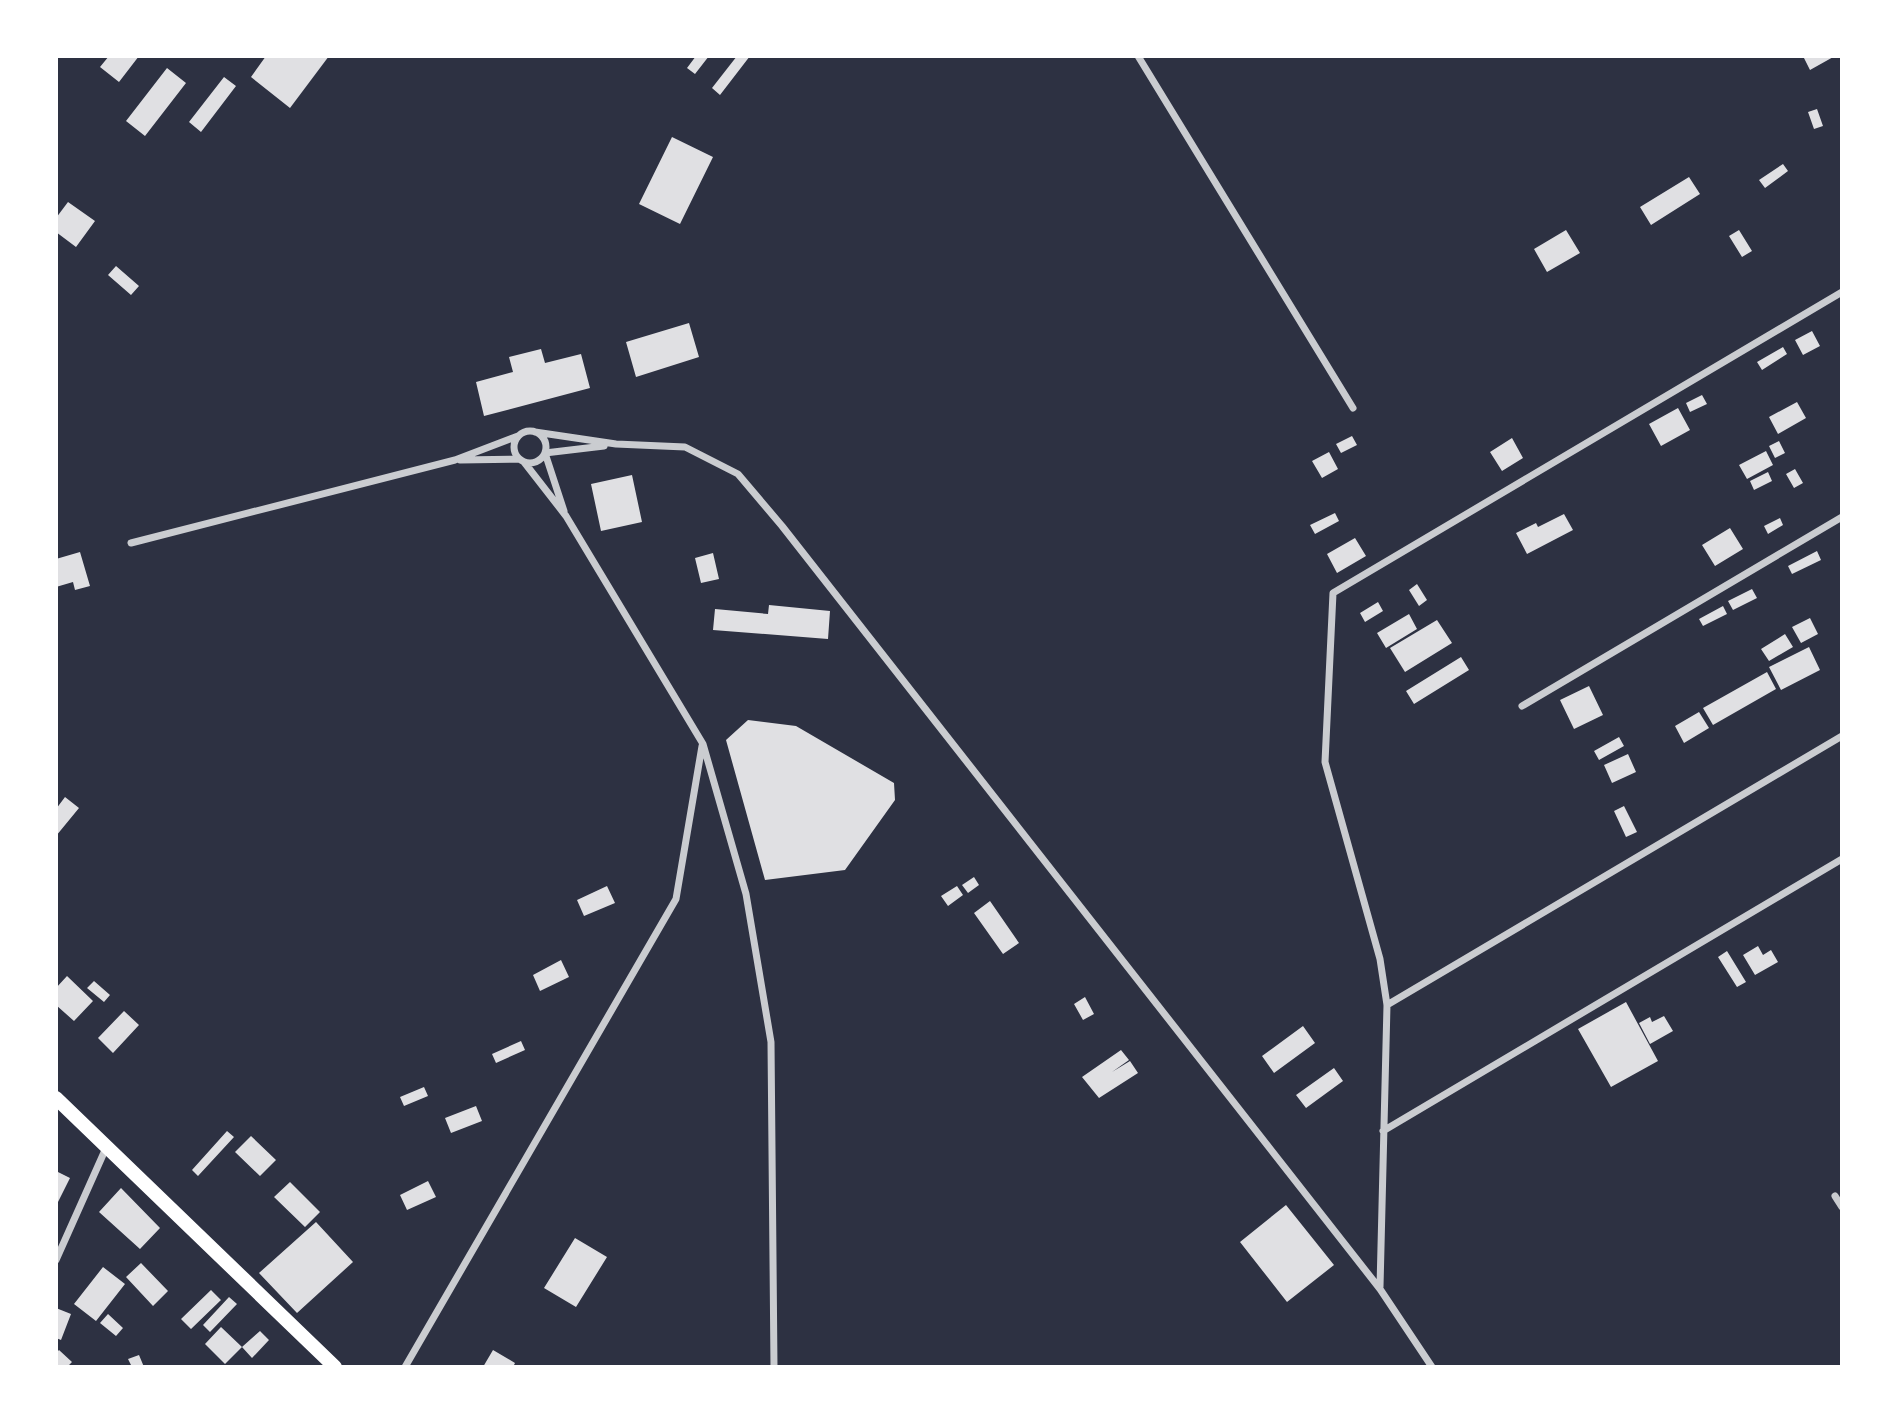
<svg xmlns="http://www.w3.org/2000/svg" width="1898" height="1423" font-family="Literata,serif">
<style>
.building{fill:#e0e0e3}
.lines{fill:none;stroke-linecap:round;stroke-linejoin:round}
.minor{stroke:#caccd0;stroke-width:7}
.primary{stroke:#fff;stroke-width:14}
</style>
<rect width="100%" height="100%" fill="#2d3142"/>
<path class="building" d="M109,56h30l-20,26 -19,-15z
M266,56h63l-39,52 -39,-31z
M696,56h13l-14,18 -8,-6z
M737,56h13l-30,39 -8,-7z
M1803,56h32l-25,14z
M167,68l19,15 -41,53 -19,-15z
M224,77l12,9 -35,46 -12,-10z
M1817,109l6,17 -9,3 -6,-17z
M672,137l41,20 -33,67 -41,-20z
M1783,164l5,7 -23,17 -6,-8z
M1689,177l11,17 -49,31 -11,-18z
M68,202l27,19 -19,26 -20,-15v-14z
M1566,230l14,23 -33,19 -13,-23z
M1739,230l13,21 -10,6 -13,-21z
M116,266l23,20 -8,9 -23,-20z
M689,323l10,34 -63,20 -10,-35z
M1812,331l8,15 -17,9 -8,-15z
M1783,347l4,7 -25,16 -5,-8z
M541,349l4,14 36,-9 9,34 -106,28 -8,-34 37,-10 -4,-15z
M1702,395l5,9 -17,8 -4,-9z
M1797,402l9,16 -28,16 -9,-17z
M1678,408l12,22 -29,16 -12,-22z
M1352,436l5,9 -16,8 -5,-9z
M1512,438l11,20 -21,13 -12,-19z
M1779,441l6,12 -10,5 -6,-12z
M1766,451l7,14 -26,14 -8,-14z
M1329,452l9,17 -16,9 -10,-17z
M1795,469l8,14 -9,5 -8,-14z
M1768,472l4,9 -18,9 -4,-9z
M632,475l10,47 -41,9 -10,-47z
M1335,513l4,8 -24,13 -5,-9z
M1564,514l9,16 -46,24 -11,-21 20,-10 2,4z
M1780,518l3,7 -15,9 -4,-8z
M1730,528l13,21 -28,17 -13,-21z
M1355,538l11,18 -29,17 -10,-19z
M1817,551l4,9 -29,14 -4,-8z
M80,552l10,34 -15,4 -2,-8 -17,5v-28z
M713,553l6,26 -18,4 -6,-25z
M1417,584l10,16 -8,6 -10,-16z
M1752,589l5,9 -24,12 -5,-9z
M1378,602l5,9 -18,11 -5,-9z
M769,605l61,6 -2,28 -115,-9 2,-21 53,5z
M1723,606l4,8 -24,12 -4,-7z
M1409,614l8,15 -31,19 -9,-15z
M1810,618l8,16 -17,9 -9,-16z
M1437,620l15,23 -47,29 -15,-24z
M1785,634l8,13 -24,14 -8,-12z
M1809,647l11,23 -39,20 -12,-23z
M1461,657l8,13 -55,34 -8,-13z
M1767,672l9,17 -63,36 -10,-17z
M1589,686l14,29 -29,14 -14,-29z
M1699,712l10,16 -25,15 -9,-17z
M748,720l48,6 98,57 1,17 -50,70 -80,10 -39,-140z
M1619,737l5,9 -25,14 -5,-9z
M1628,754l8,18 -24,11 -8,-18z
M65,797l14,11 -23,28v-27z
M1624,806l13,26 -11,5 -12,-26z
M974,877l5,8 -11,8 -6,-8z
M607,886l8,17 -31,13 -7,-16z
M957,886l6,9 -15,11 -7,-10z
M990,901l29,42 -16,11 -29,-41z
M1758,946l5,9 8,-5 7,12 -23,13 -12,-20z
M1727,951l19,31 -9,5 -19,-30z
M561,960l8,17 -29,14 -7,-16z
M67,976l26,25 -19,20 -18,-16v-17z
M94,981l16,14 -6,7 -17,-14z
M1085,997l9,17 -11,6 -9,-16z
M1626,1002l32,59 -47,26 -33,-58z
M124,1011l15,14 -26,28 -15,-15z
M1664,1016l9,15 -23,13 -11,-21 11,-6 2,5z
M1303,1026l12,17 -41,30 -12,-17z
M521,1041l4,9 -29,13 -4,-9z
M1121,1050l8,10 -17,12 18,-11 8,12 -39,25 -17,-21z
M1334,1068l9,13 -37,27 -10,-13z
M424,1087l4,9 -24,10 -4,-9z
M476,1106l6,15 -31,12 -6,-15z
M227,1131l7,6 -36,39 -6,-6z
M251,1136l25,24 -16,16 -25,-24z
M56,1171l14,7 -14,28z
M428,1181l8,16 -29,13 -7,-15z
M290,1182l30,30 -15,15 -31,-30z
M121,1188l39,40 -20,21 -41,-37z
M1286,1205l48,60 -47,37 -47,-60z
M316,1222l37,40 -56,51 -38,-40z
M575,1238l32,19 -31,50 -32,-19z
M141,1263l27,28 -15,15 -27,-29z
M103,1267l22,17 -29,37 -22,-17z
M211,1290l10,10 -30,29 -10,-10z
M229,1297l8,7 -27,28 -7,-7z
M56,1308l15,6 -10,26 -5,-2z
M108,1314l15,14 -7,8 -16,-13z
M221,1327l21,20 -17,17 -20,-20z
M260,1331l9,9 -17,18 -10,-11z
M59,1350l13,12 -5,5h-8l-3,-3v-11z
M493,1350l22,13 -2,4h-30z
M139,1355l5,12h-12l-4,-8z"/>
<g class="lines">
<path class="minor" d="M1138,56l215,352
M514 447a16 16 0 1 1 32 0a16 16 0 1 1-32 0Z
M535,432l81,12 69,3 53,27 44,52 598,763 52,78
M460,460l59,-1
M524,462l42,54 137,228 43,150 25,148 3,325
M564,511l-19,-58 59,-7
M131,543l324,-83 63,-24
M1522,706l320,-189
M1387,1005l455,-269
M1383,1131l459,-272
M1835,1196l7,11
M56,1260l50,-112
M1380,1287l7,-282 -7,-46 -55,-197 8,-169 509,-301
M405,1367l271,-468 26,-153"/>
<path class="primary" d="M56,1098l279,269"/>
</g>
<rect width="1898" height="1423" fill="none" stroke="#ffffff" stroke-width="116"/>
</svg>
